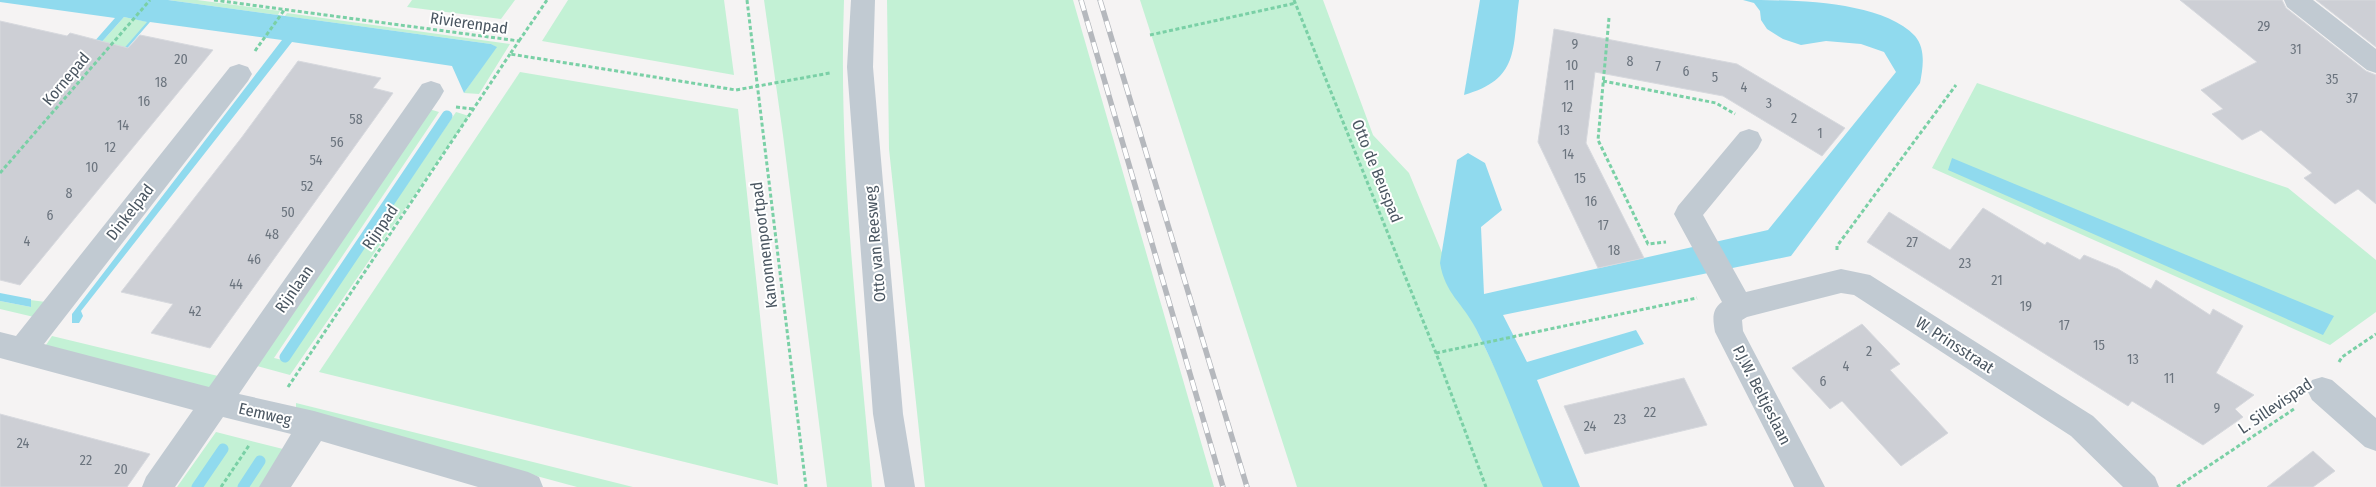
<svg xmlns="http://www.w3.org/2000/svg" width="2376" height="487" font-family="'Fira Sans Condensed',sans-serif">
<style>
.green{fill:#c3f1d5}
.water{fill:#90daee}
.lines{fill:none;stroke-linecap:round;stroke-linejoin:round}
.stream{stroke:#90daee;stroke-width:11}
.building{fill:#cdcfd5;stroke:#d7d9de}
.path{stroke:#7ad0a6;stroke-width:3;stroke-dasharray:4 2.5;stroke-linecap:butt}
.minor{fill:#c1cad2;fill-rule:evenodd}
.tertiary{fill:#c1cad2;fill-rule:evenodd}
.rail-casing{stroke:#b5b8bd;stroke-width:5.5}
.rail{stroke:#fff;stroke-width:4;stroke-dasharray:11;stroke-linecap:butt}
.labels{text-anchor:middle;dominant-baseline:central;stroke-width:4;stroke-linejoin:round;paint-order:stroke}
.number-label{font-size:14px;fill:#6b747e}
.street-label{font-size:16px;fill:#4a5661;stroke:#fff}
</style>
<rect width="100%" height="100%" fill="#f5f3f3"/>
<path class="green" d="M168,0h29l83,11 -2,4z
M412,0h103l-14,19 -94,-12z
M568,0h156l10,75 -192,-34z
M764,0h80c-6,163 14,325 28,487h-45l-44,-352z
M887,0h186l141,487h-289l-36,-338z
M1140,0h183l50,135 36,38 48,116 66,138 26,60h-252z
M287,13l223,31 -31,50 -15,-1 32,-46 -5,-3 -206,-28z
M124,17l24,5 -148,169v-35z
M520,72l218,37 40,376 -459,-113z
M1977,83l311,105 88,72v52l-46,33 -398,-177z
M429,109l10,3 -165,246 13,3 169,-249 13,4 -179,259 -33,-9z
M30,300l16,2 -12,15 -34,-8v-8l31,6z
M52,336l166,40 -7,13 -167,-41z
M296,403l337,84h-56l-281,-76z
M216,432l71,18 -24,37h-86z"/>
<path class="water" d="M0,0h168l323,44 6,3 -33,46 -12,-27 -160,-24 -211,269 2,5 -4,7h-7v-9l210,-274 -132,-18 -150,173v-4l147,-169 -23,-5 -124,139v-7l115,-131 -115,-16z
M1480,0h39c-7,50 1,79 -55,95z
M1743,0c48,0 138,0 172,36 11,13 8,32 5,47l-129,173 -288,59 24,47 109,-32 8,14 -107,36 43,107h-37c-22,-53 -41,-107 -67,-158 -13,-26 -31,-35 -36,-66l17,-103 11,-7 17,10 17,47 -21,17 3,67 284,-64 128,-158 -12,-20 -23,-8 -35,-3 -25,4 -18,-6 -16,-10 -6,-9 -1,-9 -6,-8z
M1952,158l382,158 -11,19 -375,-165z
M0,293l31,6v8l-31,-6z"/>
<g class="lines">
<path class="stream" d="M285,357l162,-241
M197,487l26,-38
M243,487l17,-26"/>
</g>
<path class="building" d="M2180,0h102l4,8 80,63 10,4v129l-18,-15 -23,15 -31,-26 8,-5 -51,-43 -19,10 -30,-26 11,-5 -22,-19 56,-28z
M2316,0h60v47z
M0,21l67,15 3,-3 58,15 12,-13 73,15 -193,235 -20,-5z
M1554,29l183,35 108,64 -23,28 -99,-60 -128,-24 -9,71 58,115 -46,10 -60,-126z
M298,61l83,17 -8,10 20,5 -183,255 -59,-15 22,-29 -52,-12 121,-155z
M1983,208l62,37 2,-3 33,18 4,-5 34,14 33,20 5,-9 54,35 3,-6 30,17 -27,47 38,22 -19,14 8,8 -40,28 -71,-44 -4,5 -261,-164 22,-30 61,38z
M1862,324l38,40 -10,6 58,63 -47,33 -59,-65 -12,8 -38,-41z
M1684,378l23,47 -122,29 -21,-48z
M0,414l117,31 33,9 -23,33h-127z
M2313,451l22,20 -22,16h-46z"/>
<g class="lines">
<path class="path" d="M214,0l305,41 -9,13 226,36 94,-17
M747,0l59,487
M1294,0l142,353 50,134
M1609,18l-11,122 50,104 18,-2
M1150,35l146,-32
M519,41l28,-41
M255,51l30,-42
M1603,81l113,22 19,11
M456,107l18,2
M0,173l150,-173
M1837,250v-4l119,-161
M1436,353l261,-55
M2339,362l3,-5 34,-23
M288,387l222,-333
M221,487l29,-43
M2177,487l117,-78"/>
<path class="minor" d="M2284,0h29l63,49v24l-9,-3 -80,-63z
M239,64l9,3 4,7 -4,7 -204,263 165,43 213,-303 9,-3 9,3 4,7 -4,7 -201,296 75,17 214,61 11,5 4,10h-65l-157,-46 -30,46h-32l32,-53 -68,-17 -48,70h-33l4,-10 47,-67 -193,-52v-26l16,4 214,-269z
M1749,129l9,3 4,8 -4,8 -55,67 43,77 95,-23 29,6 223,141 62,61 4,10h-36l-52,-51 -217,-141 -13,-2 -94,24 -5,3 1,11 82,156h-31l-79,-155c-2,-12 -4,-22 7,-30l-48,-88 4,-8 62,-74z
M2322,377l10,3 44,38v33l-11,-4 -53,-47 -5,-10 5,-10z"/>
<path class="tertiary" d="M851,0h24l-2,67 30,347 12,73h-30l-12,-73 -26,-347z"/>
<defs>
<path id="rail" d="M1081,0l142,487
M1100,0l147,487"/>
</defs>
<use href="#rail" class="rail-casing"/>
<use href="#rail" class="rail"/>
</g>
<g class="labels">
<g class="number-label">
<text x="2264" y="26">29</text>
<text x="1575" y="44">9</text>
<text x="2296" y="49">31</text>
<text x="181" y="59">20</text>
<text x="1630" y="61">8</text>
<text x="1572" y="65">10</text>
<text x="1658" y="66">7</text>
<text x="1686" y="71">6</text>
<text x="1715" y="77">5</text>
<text x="2332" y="79">35</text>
<text x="161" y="82">18</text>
<text x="1569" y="85">11</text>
<text x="1744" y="87">4</text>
<text x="2352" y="98">37</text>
<text x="144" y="101">16</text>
<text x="1769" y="103">3</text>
<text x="1567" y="107">12</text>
<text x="1794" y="118">2</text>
<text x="356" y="119">58</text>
<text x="123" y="125">14</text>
<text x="1564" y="130">13</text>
<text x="1820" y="133">1</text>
<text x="337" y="142">56</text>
<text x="110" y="147">12</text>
<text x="1568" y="154">14</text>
<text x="316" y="160">54</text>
<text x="92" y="167">10</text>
<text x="1580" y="178">15</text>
<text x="307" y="186">52</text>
<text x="69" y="193">8</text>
<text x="1591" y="201">16</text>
<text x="288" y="212">50</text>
<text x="50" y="215">6</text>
<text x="1603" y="225">17</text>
<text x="272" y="234">48</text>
<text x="27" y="241">4</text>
<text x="1912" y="242">27</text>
<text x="1614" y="250">18</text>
<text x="254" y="259">46</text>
<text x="1965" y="263">23</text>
<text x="1997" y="280">21</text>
<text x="236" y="284">44</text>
<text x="2026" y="306">19</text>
<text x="195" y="311">42</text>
<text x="2064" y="325">17</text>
<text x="2099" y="345">15</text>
<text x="1869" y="351">2</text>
<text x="2133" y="359">13</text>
<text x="1846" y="366">4</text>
<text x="2169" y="378">11</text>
<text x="1823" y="381">6</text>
<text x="2217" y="408">9</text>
<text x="1650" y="412">22</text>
<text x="1620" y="419">23</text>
<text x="1590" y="426">24</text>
<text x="23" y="443">24</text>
<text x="86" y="460">22</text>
<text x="121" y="469">20</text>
</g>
<g class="street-label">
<text transform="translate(469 23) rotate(8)">Rivierenpad</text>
<text transform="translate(66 79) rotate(-50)">Kornepad</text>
<text transform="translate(1377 171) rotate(68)">Otto de Beuspad</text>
<text transform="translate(130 212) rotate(-52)">Dinkelpad</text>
<text transform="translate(380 227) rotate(-56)">Rijnpad</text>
<text transform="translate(875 244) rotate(-95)">Otto van Reesweg</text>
<text transform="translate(764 245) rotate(-97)">Kanonnenpoortpad</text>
<text transform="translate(294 289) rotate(-55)">Rijnlaan</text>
<text transform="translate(1955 345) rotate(33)">W. Prinsstraat</text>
<text transform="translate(1762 395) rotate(63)">P.J.W. Beltjeslaan</text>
<text transform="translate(2275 406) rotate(-34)">L. Sillevispad</text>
<text transform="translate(265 414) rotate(13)">Eemweg</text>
</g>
</g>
</svg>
